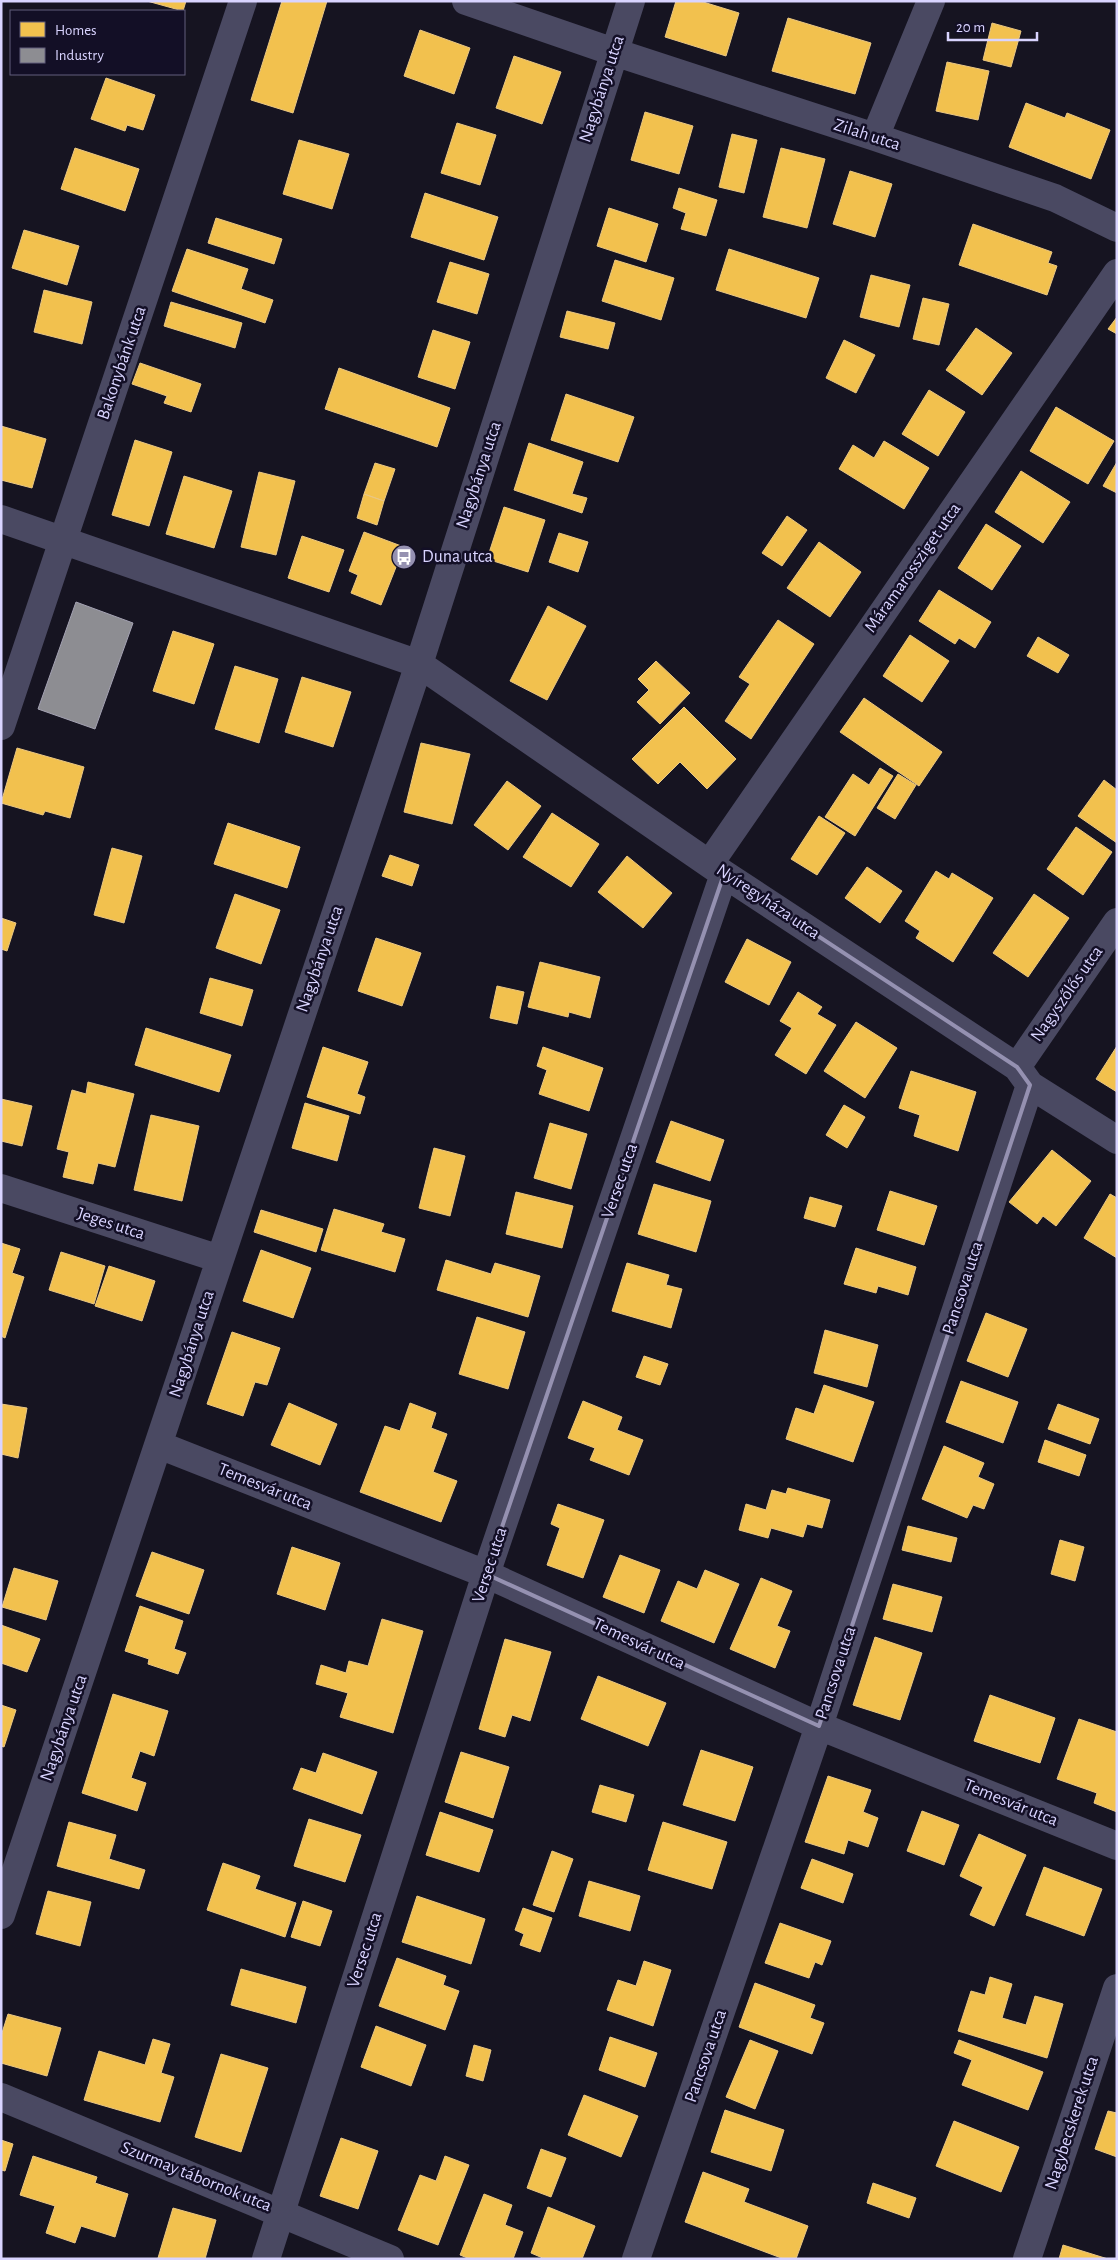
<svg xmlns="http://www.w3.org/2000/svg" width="1118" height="2260" font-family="'Alegreya Sans',sans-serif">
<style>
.homes{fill:#f2c14e;stroke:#eac783}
.industry{fill:#8d8d92;stroke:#a4a2b3}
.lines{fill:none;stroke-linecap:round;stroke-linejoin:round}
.minor{stroke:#4a4962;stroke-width:28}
.marked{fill:none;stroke:#9591b1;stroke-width:4;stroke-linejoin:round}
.labels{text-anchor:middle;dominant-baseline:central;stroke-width:5;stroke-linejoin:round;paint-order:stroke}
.street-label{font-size:18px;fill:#d9d4ff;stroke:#130f26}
.poi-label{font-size:18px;fill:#d9d4ff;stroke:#130f26;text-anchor:start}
</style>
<rect width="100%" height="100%" fill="#161421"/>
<path class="homes" d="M147,1h39l-3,10z
M282,1h45l-34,112 -42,-13z
M676,1h24l39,12 -13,43 -61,-19z
M788,18l83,25 -16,51 -83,-23z
M992,23l29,8 -10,36 -28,-7z
M420,30l50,18 -16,46 -50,-18z
M514,56l47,16 -19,52 -46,-16z
M947,62l42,9 -11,49 -42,-9z
M106,78l49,17 -12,35 -16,-5 -2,6 -34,-12z
M1026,103l39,15 2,-5 43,17 -19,49 -82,-32z
M645,112l48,14 -14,48 -48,-14z
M457,123l39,12 -16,50 -39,-12z
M732,134l25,6 -13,53 -25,-6z
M299,140l50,14 -17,55 -49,-15z
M75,148l64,21 -14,42 -64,-22z
M781,148l44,11 -18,69 -44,-11z
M850,171l42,13 -17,53 -42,-13z
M679,188l38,12 -11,36 -25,-7 5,-16 -13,-5z
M425,193l73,24 -14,43 -73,-23z
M609,208l49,16 -12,38 -49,-16z
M216,218l66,21 -8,25 -66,-21z
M973,224l79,28 -4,11 9,3 -10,29 -88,-30z
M24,230l55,16 -12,39 -55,-17z
M187,249l61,20 -7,20 32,11 -8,23 -93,-32z
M729,249l90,29 -13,40 -90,-28z
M615,260l59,18 -13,42 -59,-19z
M450,262l39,12 -12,40 -40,-12z
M871,275l39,10 -11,42 -39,-10z
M44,290l48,12 -10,42 -48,-12z
M923,298l26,6 -10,41 -26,-6z
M171,302l71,21 -7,25 -71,-22z
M567,311l48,12 -7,26 -48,-12z
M1117,317v17l-9,-5z
M976,328l36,25 -30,42 -36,-25z
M433,330l37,12 -15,47 -37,-12z
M844,340l31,15 -19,38 -30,-15z
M140,363l61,21 -10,28 -27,-9 3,-7 -35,-12z
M339,368l111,40 -13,39 -112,-38z
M929,390l36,22 -27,44 -36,-22z
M566,394l68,23 -16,45 -67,-22z
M1056,407l58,34 -26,43 -58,-33z
M1,426l45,13 -14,49 -31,-8z
M135,440l37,12 -23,74 -37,-11z
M884,441l45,27 -25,41 -65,-40 14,-24 21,13z
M529,443l54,19 -11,32 15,4 -5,15 -68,-23z
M1117,462v31l-14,-7z
M375,463l20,6 -11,32 -20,-7z
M1021,471l49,31 -27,41 -48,-31z
M259,472l36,9 -19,74 -35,-8z
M184,476l48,15 -18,57 -48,-14z
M364,494l20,7 -7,24 -20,-7z
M504,507l41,13 -17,52 -41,-13z
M787,516l20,14 -25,36 -20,-13z
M986,524l35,22 -29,44 -34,-22z
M364,532l40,15 -23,58 -30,-12 7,-18 -9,-4z
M559,533l29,9 -10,30 -29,-10z
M302,536l42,14 -15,42 -41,-14z
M819,542l42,30 -31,45 -43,-29z
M939,590l52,32 -16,26 -16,-10 -4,6 -36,-23z
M548,606l38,20 -39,74 -37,-19z
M778,620l36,24 -63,95 -26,-18 25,-37 -11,-7z
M173,631l41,13 -20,60 -41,-13z
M910,635l39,26 -27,41 -39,-26z
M1038,637l31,18 -11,18 -31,-17z
M656,661l34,32 -30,31 -23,-22 12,-12 -11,-11z
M235,666l43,13 -19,64 -44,-14z
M302,677l49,15 -18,55 -48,-15z
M864,698l78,54 -23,34 -79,-54z
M684,707l52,52 -29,30 -27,-27 -22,22 -26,-25z
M421,743l49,11 -18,70 -48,-12z
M17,748l67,19 -14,51 -25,-7 -2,4 -42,-12z
M880,768l13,8 -38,60 -30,-19 28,-43 16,11z
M898,774l18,11 -21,34 -18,-11z
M1104,780l13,10v53l-39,-27z
M507,781l34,25 -33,44 -34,-25z
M552,813l47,31 -28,43 -48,-30z
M819,816l26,17 -28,42 -26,-16z
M228,823l72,24 -13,41 -73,-24z
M1076,827l36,25 -29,43 -36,-26z
M112,848l30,8 -18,67 -30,-8z
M390,855l29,10 -7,21 -30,-10z
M627,856l45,37 -29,35 -45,-36z
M867,867l35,24 -22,32 -35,-25z
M936,871l13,8 3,-6 41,25 -40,64 -37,-24 4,-7 -15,-10z
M235,894l45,16 -19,54 -45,-16z
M1034,894l35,24 -41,59 -35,-24z
M1,918l15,5 -9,28 -6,-2z
M376,938l45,15 -19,53 -44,-15z
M747,939l44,23 -22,43 -44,-23z
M540,962l60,15 -10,41 -21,-6 -1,5 -40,-10z
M210,978l43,12 -11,36 -42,-13z
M497,986l27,6 -7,32 -27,-6z
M798,992l24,15 -5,7 19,11 -30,49 -31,-19 17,-27 -12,-7z
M856,1022l41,26 -32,50 -41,-27z
M146,1028l85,27 -12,37 -84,-27z
M1117,1046v46l-21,-13z
M323,1047l45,15 -11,32 8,3 -5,17 -53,-17z
M543,1047l60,21 -14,43 -50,-17 8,-24 -10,-4z
M911,1071l65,21 -18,59 -44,-15 6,-21 -21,-7z
M88,1082l46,12 -19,73 -17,-4 -5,21 -30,-7 6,-25 -12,-3 15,-59 14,4z
M1,1099l31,7 -10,40 -21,-5z
M305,1103l44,13 -12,45 -45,-13z
M844,1105l21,12 -18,31 -21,-13z
M151,1115l48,11 -17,75 -48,-11z
M671,1121l53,19 -14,41 -54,-19z
M550,1123l37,11 -16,55 -37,-11z
M434,1148l31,8 -15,60 -31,-8z
M1052,1150l39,31 -35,45 -13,-10 -6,8 -28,-22z
M654,1184l57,17 -15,51 -58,-18z
M890,1191l47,15 -13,39 -47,-15z
M516,1192l57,14 -11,42 -56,-14z
M1110,1194l7,4v60l-33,-20z
M810,1197l32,9 -7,21 -31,-9z
M334,1209l50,15 -3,8 24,7 -10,33 -74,-22z
M261,1210l62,19 -7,23 -62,-20z
M1,1243l19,6 -8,24 12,4 -19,61 -4,-2z
M856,1248l60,19 -8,28 -30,-9 -2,7 -32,-9z
M261,1250l50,18 -18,50 -50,-17z
M61,1252l44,14 -11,38 -45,-14z
M446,1260l45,14 4,-11 45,13 -12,41 -91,-27z
M627,1263l42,12 -3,10 16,4 -11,39 -59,-17z
M109,1266l46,15 -13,40 -47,-15z
M986,1313l41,16 -19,48 -41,-16z
M477,1317l48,15 -17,57 -49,-15z
M825,1330l53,15 -11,42 -53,-14z
M232,1332l48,16 -13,37 -12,-3 -12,34 -36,-12z
M644,1356l24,8 -8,21 -24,-8z
M961,1381l57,21 -15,41 -57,-21z
M824,1385l50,17 -21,60 -67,-23 10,-31 18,6z
M583,1401l39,16 -5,13 26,10 -14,35 -39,-15 5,-12 -27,-10z
M289,1403l48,21 -17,41 -49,-20z
M410,1403l26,10 -5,15 16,6 -14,38 24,9 -16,41 -81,-30 25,-66 15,5z
M1,1404l26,4 -9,50 -17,-4z
M1058,1404l41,15 -9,25 -42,-15z
M1045,1440l41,15 -7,21 -41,-14z
M944,1446l40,17 -6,14 16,7 -10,25 -11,-4 -6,13 -45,-19z
M788,1488l42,12 -8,28 -15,-4 -4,13 -32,-9 -3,10 -29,-8 7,-26 20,6 6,-20 14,4z
M558,1504l46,16 -21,58 -36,-13 13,-37 -9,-4z
M908,1526l49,12 -6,24 -49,-12z
M1060,1540l24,7 -9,34 -24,-7z
M292,1547l48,16 -15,47 -48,-16z
M152,1552l52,18 -15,44 -53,-18z
M620,1555l40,15 -16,43 -41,-16z
M14,1568l44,13 -12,39 -44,-13z
M705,1570l34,14 -25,59 -53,-22 17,-40 19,8z
M761,1578l31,13 -15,35 13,5 -15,37 -45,-19z
M893,1584l49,13 -10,35 -49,-13z
M140,1606l43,15 -9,28 12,4 -8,21 -30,-10 1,-5 -24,-8z
M382,1619l41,12 -30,102 -53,-16 8,-24 -32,-9 5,-19 25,8 3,-12 19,5z
M1,1625l39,14 -13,33 -26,-9z
M875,1637l47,16 -22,67 -47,-15z
M505,1639l46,13 -21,69 -18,-6 -7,22 -26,-8z
M598,1676l68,27 -18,43 -67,-27z
M113,1694l55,17 -14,45 -14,-5 -9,27 15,5 -9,28 -55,-18z
M990,1695l65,23 -15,45 -66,-22z
M1,1705l15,5 -12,37 -3,-1z
M1079,1719l38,13v80l-23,-9 3,-10 -40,-14z
M701,1750l52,17 -18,54 -52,-16z
M461,1752l48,15 -16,51 -48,-16z
M323,1753l54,19 -15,42 -69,-25 8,-21 15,5z
M828,1776l43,14 -8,22 15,6 -10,29 -20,-7 -4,14 -39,-12z
M600,1785l34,10 -8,27 -34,-10z
M922,1811l37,14 -15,40 -37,-14z
M440,1812l53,18 -14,42 -53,-17z
M309,1819l52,16 -16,47 -51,-16z
M69,1822l47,13 -7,24 36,11 -6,19 -82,-23z
M663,1822l64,20 -15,47 -64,-19z
M979,1834l47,21 -32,71 -24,-11 13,-28 -23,-11z
M552,1851l21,8 -19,53 -21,-7z
M812,1859l41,15 -10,29 -42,-15z
M223,1863l37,13 -5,13 41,14 -11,34 -78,-27z
M1044,1867l58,22 -18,47 -58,-21z
M589,1881l51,15 -10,35 -51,-15z
M48,1891l43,11 -11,44 -44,-12z
M417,1896l68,23 -14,45 -69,-22z
M303,1901l29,10 -12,35 -29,-9z
M523,1908l29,10 -12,34 -20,-7 4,-11 -9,-4z
M780,1923l51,18 -9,24 -7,-3 -6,16 -44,-15z
M397,1958l49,18 -3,9 16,6 -14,39 -66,-24z
M644,1961l27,9 -18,56 -46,-16 11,-30 18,6z
M241,1969l65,18 -10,36 -65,-18z
M990,1977l22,7 -10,34 24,7 9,-29 28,8 -16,54 -89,-27 13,-40 14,4z
M755,1983l60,22 -5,13 14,5 -12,31 -73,-27z
M8,2014l53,14 -14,48 -46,-13v-27z
M376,2026l50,19 -15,41 -50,-19z
M610,2037l47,16 -12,34 -46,-17z
M153,2039l17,5 -9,29 13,4 -14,45 -76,-22 15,-49 46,14z
M750,2040l28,11 -23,58 -29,-12z
M959,2040l84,32 -15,38 -66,-25 10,-25 -18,-7z
M474,2045l17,5 -8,31 -17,-5z
M221,2054l47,14 -27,84 -46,-15z
M584,2095l54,21 -17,41 -53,-22z
M725,2110l59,20 -13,41 -60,-19z
M1108,2111l9,2v44l-22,-8z
M954,2121l65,26 -18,45 -65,-26z
M341,2138l37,13 -20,58 -38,-13z
M1,2140l12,4 -8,27 -4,-1z
M541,2149l25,9 -15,39 -24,-9z
M33,2156l64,21 -2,6 33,11 -13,43 -34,-11 -6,17 -29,-10 9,-27 -35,-11z
M445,2156l24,9 -31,80 -40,-15 22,-55 16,6z
M703,2172l46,17 -5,13 64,24 -12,33h-12l-99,-37z
M873,2183l43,15 -7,20 -42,-15z
M484,2194l28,11 -7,20 18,7 -10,27h-43l-10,-4z
M548,2207l47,19 -13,33h-37l-14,-6z
M173,2208l43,12 -11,39 -47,-1z
M1063,2245l45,14h-49z"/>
<path class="industry" d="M76,602l57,21 -38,106 -57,-20z"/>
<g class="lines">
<path class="minor" d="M466,1l148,51 261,85 180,61 62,30
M875,137l56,-136
M1,519l418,145 305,210 293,193 13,18 87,55
M1,726l242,-725
M710,863l407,-590
M1017,1067l100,-145
M1,1188l219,71
M159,1445l327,129 333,152 298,120
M1,1915l418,-1251 212,-663
M1,2097l389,162
M266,2259l220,-685 238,-700
M636,2259l183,-533 211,-641
M1027,2259l90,-271"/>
</g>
<path class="marked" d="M724,874l293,193 13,18 -211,641 -333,-152z"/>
<defs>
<symbol id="bus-disc" viewBox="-11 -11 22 22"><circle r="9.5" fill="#9591b1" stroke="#130f26"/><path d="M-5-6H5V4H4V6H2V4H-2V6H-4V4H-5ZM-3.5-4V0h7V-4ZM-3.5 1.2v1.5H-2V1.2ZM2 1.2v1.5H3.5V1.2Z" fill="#fff"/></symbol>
</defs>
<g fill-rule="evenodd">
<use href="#bus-disc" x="390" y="543" width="28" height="28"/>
</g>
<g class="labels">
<g class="street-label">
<text transform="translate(602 89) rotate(-72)">Nagybánya utca</text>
<text transform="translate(867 135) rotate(18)">Zilah utca</text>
<text transform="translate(122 363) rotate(-71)">Bakonybánk utca</text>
<text transform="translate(479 475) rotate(-72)">Nagybánya utca</text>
<text transform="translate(913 568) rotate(-55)">Máramarossziget utca</text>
<text transform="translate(768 902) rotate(34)">Nyíregyháza utca</text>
<text transform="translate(320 959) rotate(-71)">Nagybánya utca</text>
<text transform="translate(1067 994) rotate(-55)">Nagyszőlős utca</text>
<text transform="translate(620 1181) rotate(-71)">Versec utca</text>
<text transform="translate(111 1224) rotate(18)">Jeges utca</text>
<text transform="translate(963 1288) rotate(-72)">Pancsova utca</text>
<text transform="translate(192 1344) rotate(-72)">Nagybánya utca</text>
<text transform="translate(265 1487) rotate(22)">Temesvár utca</text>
<text transform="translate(490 1565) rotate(-72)">Versec utca</text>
<text transform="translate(639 1644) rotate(25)">Temesvár utca</text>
<text transform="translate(836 1673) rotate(-72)">Pancsova utca</text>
<text transform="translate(64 1728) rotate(-71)">Nagybánya utca</text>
<text transform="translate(1011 1803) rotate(22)">Temesvár utca</text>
<text transform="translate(365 1950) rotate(-72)">Versec utca</text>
<text transform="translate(706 2056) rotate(-71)">Pancsova utca</text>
<text transform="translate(1072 2123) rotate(-72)">Nagybecskerek utca</text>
<text transform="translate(196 2177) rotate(22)">Szurmay tábornok utca</text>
</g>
<g class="poi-label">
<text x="422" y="557">Duna utca</text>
</g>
</g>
<rect width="1118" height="2260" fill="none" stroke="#d9d4ff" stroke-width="5"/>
<rect x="10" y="10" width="175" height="65" fill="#130f26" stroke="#625e7d"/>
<rect x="20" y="22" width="25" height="15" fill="#f2c14e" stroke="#625e7d"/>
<text x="55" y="35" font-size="15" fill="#d9d4ff">Homes</text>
<rect x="20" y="48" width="25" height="15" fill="#8d8d92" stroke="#625e7d"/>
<text x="55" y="60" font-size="15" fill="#d9d4ff">Industry</text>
<path d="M948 32v8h89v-8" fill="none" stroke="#d9d4ff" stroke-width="2.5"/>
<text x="956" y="32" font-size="15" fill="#d9d4ff" stroke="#130f26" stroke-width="4" paint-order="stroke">20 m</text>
</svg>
